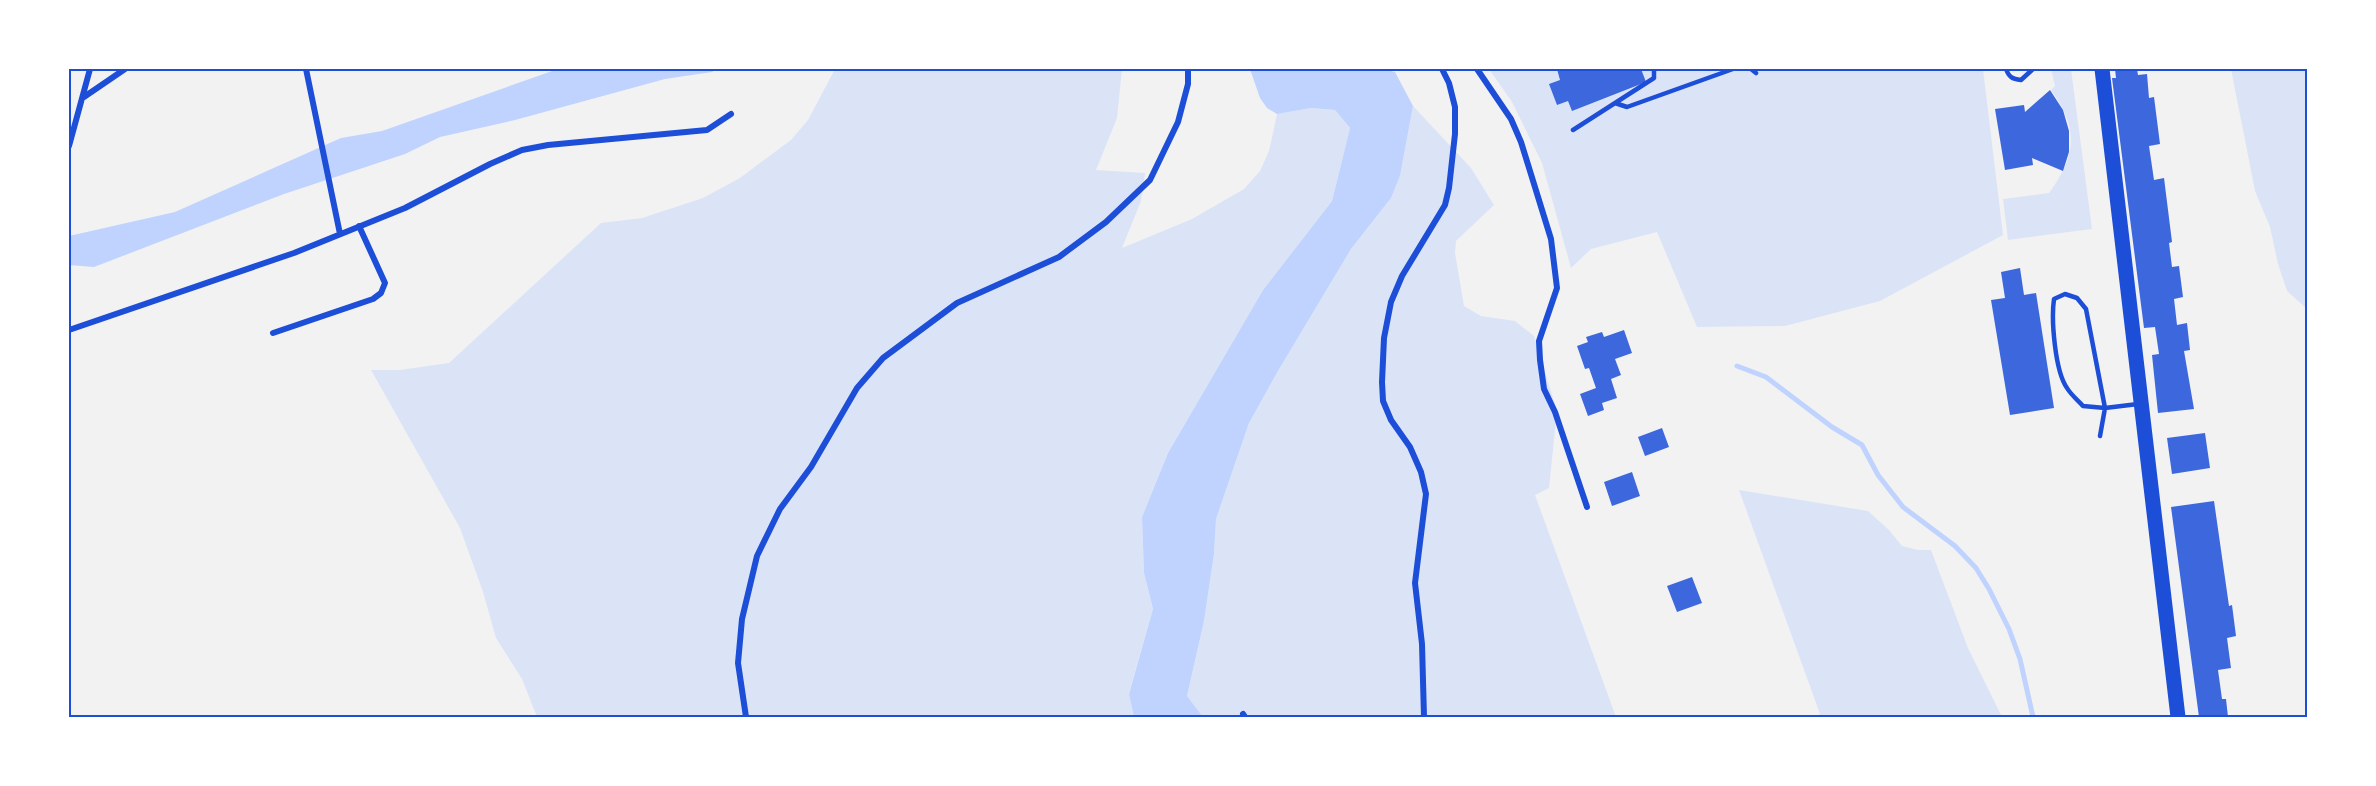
<svg xmlns="http://www.w3.org/2000/svg" width="2376" height="786" font-family="Lato,sans-serif">
<style>
.green{fill:#dbe4f7}
.water{fill:#bfd3fe}
.lines{fill:none;stroke-linecap:round;stroke-linejoin:round}
.stream{stroke:#bfd3fe;stroke-width:5}
.building{fill:#3d67dc}
.service{stroke:#1d4ed8;stroke-width:4.5}
.minor{stroke:#1d4ed8;stroke-width:6}
.trunk{stroke:#1d4ed8;stroke-width:15}
.neatline{fill:none;stroke:#1d4ed8;stroke-width:2}
</style>
<rect width="100%" height="100%" fill="#f2f2f2"/>
<path class="green" d="M835,69h287l-5,49 -21,52 49,3 -4,28 -19,47 70,-29 52,-30 16,-18 9,-20 8,-37 34,-6 24,2 15,18 -18,73 -69,89 -95,163 -26,64 2,56 9,36 -24,84 5,24h-597l-15,-38 -26,-41 -13,-46 -23,-64 -89,-158h29l49,-7 152,-140 41,-5 61,-20 37,-20 51,-38 17,-20z
M1489,69h494l20,166 -123,66 -95,25 -88,1 -40,-95 -66,17 -20,19 -29,-105 -30,-61z
M2051,69h20l21,160 -84,11 -5,-41 46,-6c28,-39 30,-63 2,-103l4,-4z
M2231,69h76v240l-20,-18 -9,-27 -8,-37 -15,-36z
M1413,106l58,62 23,37 -38,36 -1,12 9,53 17,10 34,5 19,15 23,75 -8,77 -14,7 81,222h-413l-16,-21 17,-75 10,-67 2,-35 33,-96 29,-52 73,-122 40,-51 9,-22z
M1739,490l129,21 21,19 13,16 16,4h13l37,98 34,69h-188l6,-3z"/>
<path class="water" d="M558,69h158l-4,3 -47,7 -150,41 -75,17 -35,17 -121,40 -190,73 -25,-2v-29l106,-24 166,-74 41,-7z
M1250,69h132l13,3 18,34 -13,70 -9,22 -40,51 -73,122 -29,52 -33,96 -2,35 -10,67 -17,75 16,21h-69l-5,-23 24,-85 -9,-36 -2,-56 26,-64 95,-163 69,-89 18,-73 -15,-18 -24,-2 -34,6 -10,-6 -7,-10z"/>
<g class="lines">
<path class="stream" d="M1737,366l29,11 66,50 30,18 16,30 25,32 52,39 21,22 13,21 20,40 11,30 13,58"/>
</g>
<path class="building" d="M1557,69h84l5,13 -74,29 -4,-10 -11,4 -8,-21 11,-4z
M2115,69h22l1,6 9,-1 2,24 5,-1 6,47 -11,2 5,34 10,-2 8,64 -3,1 3,24 7,-1 4,31 -9,2 3,26 10,-2 3,27 -6,1 10,58 -36,4 -6,-58 7,-1 -4,-27 -11,1 -32,-250h4z
M2050,90l13,20 6,21v21l-6,19 -31,-13 1,7 -28,5 -10,-61 29,-4 1,7z
M2020,268l4,27 12,-2 18,115 -44,7 -19,-115 14,-2 -4,-26z
M1624,330l8,23 -17,6 6,16 -10,4 6,19 -15,5 2,7 -16,6 -8,-22 16,-6 -7,-20 -4,1 -8,-23 11,-4 -2,-5 16,-5 2,5z
M1662,428l7,19 -24,9 -7,-19z
M2205,433l5,35 -38,6 -5,-36z
M1632,472l8,24 -28,10 -8,-24z
M2214,501l15,105 3,-1 4,31 -9,2 4,30 -13,2 4,29h4l2,18h-29l-28,-210z
M1692,577l10,26 -25,9 -10,-26z"/>
<g class="lines">
<path class="service" d="M1751,69l5,4
M2006,69c3,8 6,10 15,11l12,-11
M1615,103l12,4 106,-38
M1573,130l81,-52v-9
M2100,436l5,-28 -19,-99 -9,-11 -12,-4 -11,5c-3,21 1,72 13,89 4,7 11,12 16,18l22,2 33,-4"/>
<path class="minor" d="M306,69l34,165
M1477,69l34,50 10,23 30,97 6,49 -18,53 1,19 4,29 11,23 32,95
M84,97l41,-28
M69,146l21,-77
M69,330l225,-77 111,-45 85,-44 32,-14 26,-5 159,-15 24,-16
M273,333l100,-34 8,-6 4,-10 -26,-57
M1243,714l2,3
M746,717l-8,-54 4,-44 15,-63 23,-47 31,-42 46,-79 26,-30 74,-55 102,-46 47,-35 44,-42 28,-58 10,-38v-15
M1424,717l-2,-73 -7,-61 11,-89 -5,-22 -11,-25 -19,-27 -8,-19 -1,-19 2,-44 7,-36 11,-26 43,-71 4,-17 6,-54v-27l-6,-24 -7,-14"/>
<path class="trunk" d="M2102,69l76,648"/>
</g>
<rect width="2376" height="786" fill="none" stroke="#ffffff" stroke-width="141"/>
<rect x="70" y="70" width="2236" height="646" class="neatline"/>
</svg>
